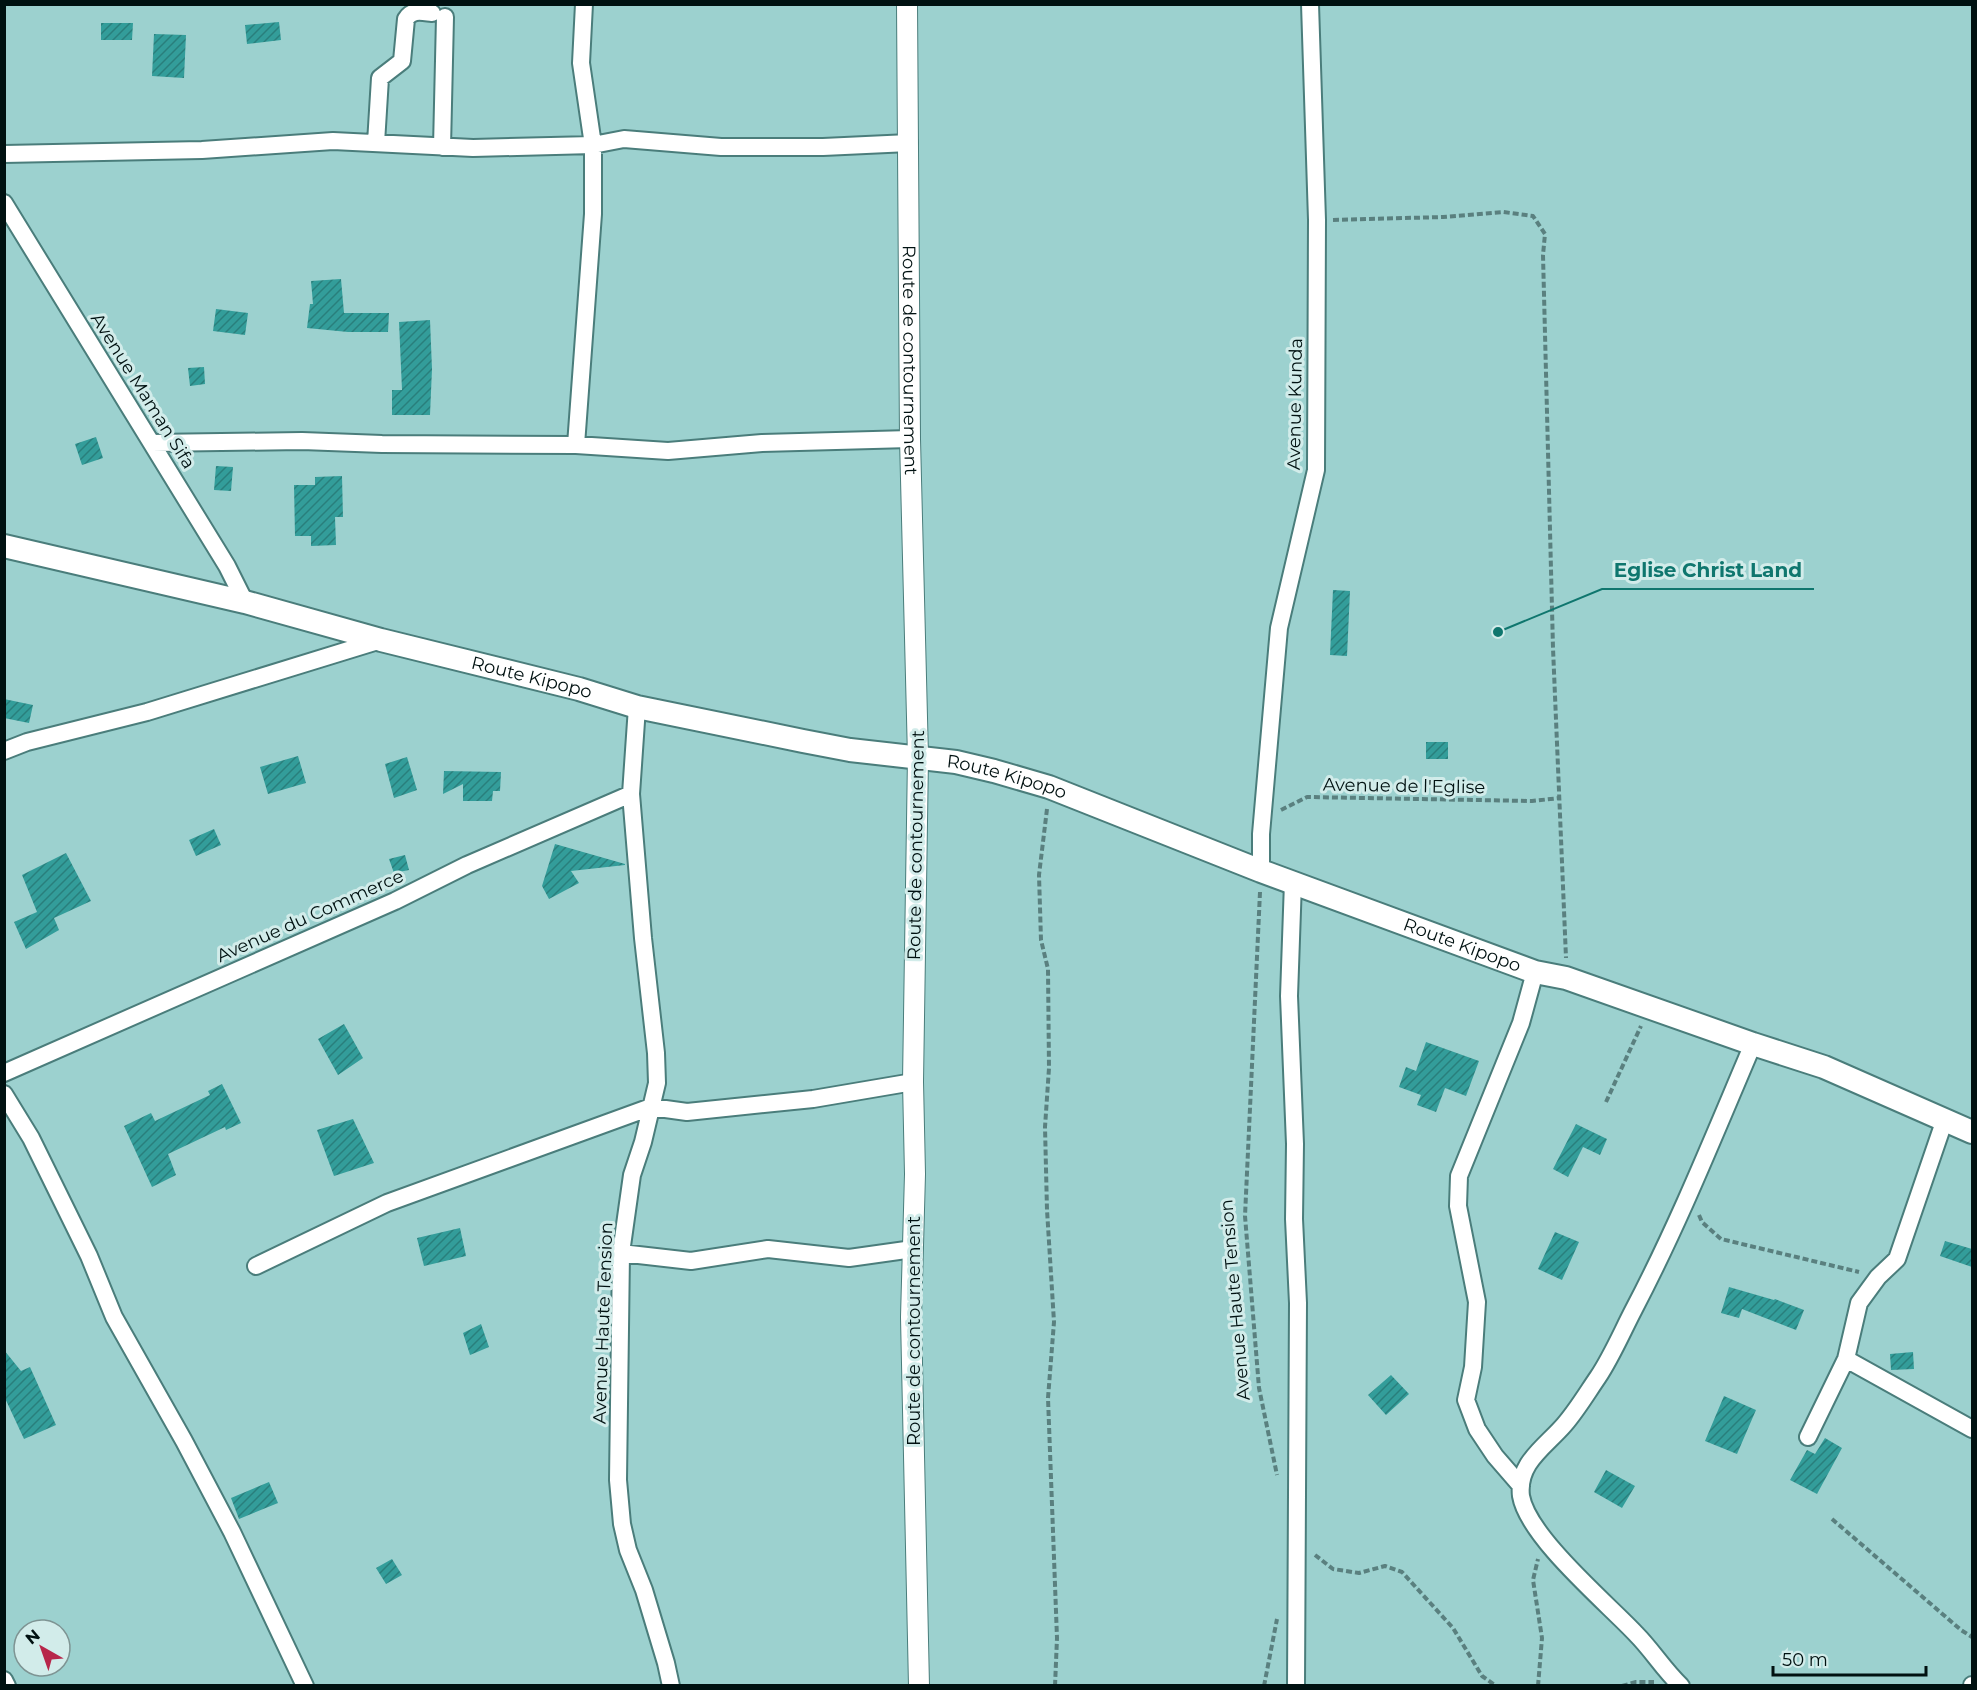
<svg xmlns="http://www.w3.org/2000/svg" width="1977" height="1690" font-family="Montserrat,sans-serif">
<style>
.building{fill:url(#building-hatch)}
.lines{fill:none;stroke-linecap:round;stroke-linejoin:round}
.minor-casing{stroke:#4a7d7b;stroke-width:20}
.tertiary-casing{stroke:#4a7d7b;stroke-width:22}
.secondary-casing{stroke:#4a7d7b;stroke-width:26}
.path{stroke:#5a807f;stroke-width:4;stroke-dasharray:6 3;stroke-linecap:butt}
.minor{stroke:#fff;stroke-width:16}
.tertiary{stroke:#fff;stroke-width:20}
.secondary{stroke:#fff;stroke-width:22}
.labels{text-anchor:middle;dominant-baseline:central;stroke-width:6;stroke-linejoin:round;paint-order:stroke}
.street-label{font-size:18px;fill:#011;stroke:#d2ecea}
.leader{fill:none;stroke:#0f766e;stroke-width:2}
.callout-dot{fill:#0f766e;stroke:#d2ecea;stroke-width:2}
.callout-label{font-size:20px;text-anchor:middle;font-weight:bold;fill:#0f766e;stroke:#d2ecea;stroke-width:6;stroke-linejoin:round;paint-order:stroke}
</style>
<defs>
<pattern id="building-hatch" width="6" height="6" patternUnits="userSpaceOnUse" patternTransform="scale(1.5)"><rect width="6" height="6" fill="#339d9a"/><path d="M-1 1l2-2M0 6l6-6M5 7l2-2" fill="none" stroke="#297f7c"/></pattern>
</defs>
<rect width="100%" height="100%" fill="#9cd1cf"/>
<path class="building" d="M279,22l2,18 -34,4 -2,-19z
M101,23h32l-1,17h-31z
M154,34l32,1 -2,43 -32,-2z
M341,279l3,34h45l-1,19h-40l-41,-4 3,-24h3l-2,-23z
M216,309l32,4 -3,22 -32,-4z
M430,320l2,49 -2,46h-38v-25h10l-3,-68z
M204,367l1,17 -15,2 -2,-18z
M96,437l7,21 -21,7 -7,-21z
M216,466l17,1 -2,24 -17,-1z
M342,476l1,41h-8l1,28 -25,1v-10h-16l-1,-51h21v-8z
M1333,590l17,1 -3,65 -17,-1z
M4,699l29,6 -4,18 -25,-5z
M1426,742h22v17h-22z
M298,756l8,27 -38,11 -8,-27z
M407,757l10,33 -23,8 -9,-34z
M444,771l57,1 -1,19h-7l-1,10h-29v-17l-20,10z
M214,829l7,16 -25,11 -7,-16z
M555,844l70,20v1l-54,6 8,12 -30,16 -7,-13z
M66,853l25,48 -37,17 5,12 -33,19 -12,-27 23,-10 -15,-37z
M405,855l4,15 -15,3 -5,-14z
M344,1024l19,34 -25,17 -20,-36z
M1426,1042l53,19 -13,35 -21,-8 -9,24 -19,-7 4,-10 -22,-8 7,-20 10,4z
M222,1084l19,39 -15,7 -1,-3 -57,27 8,21 -24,12 -28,-61 27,-13 4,8 55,-26 -2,-4z
M353,1119l21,44 -40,13 -17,-46z
M1576,1124l31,15 -7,16 -17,-8 -15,30 -15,-8z
M460,1228l6,28 -42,10 -7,-28z
M1555,1232l24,10 -17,38 -24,-11z
M1945,1241l27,8v18l-32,-11z
M1729,1287l45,13 1,-1 29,11 -8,20 -54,-21 -3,9 -18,-5z
M481,1324l8,23 -19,8 -7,-22z
M4,1350l17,21 9,-4 26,58 -32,14 -20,-43z
M1913,1352l1,17 -23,1 -1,-16z
M1391,1375l18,19 -23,21 -18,-20z
M1724,1396l32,14 -19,44 -32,-13z
M1825,1438l17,10 -25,46 -27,-14 17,-30 8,4z
M1606,1470l29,16 -13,22 -28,-16z
M269,1482l9,21 -39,16 -8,-21z
M392,1559l10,16 -16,9 -10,-16z"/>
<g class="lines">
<defs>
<path id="minor" d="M376,143l4,-65 22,-17 4,-42c6,-10 16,-7 26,-6
M442,147l3,-130
M4,154l198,-4 131,-9 140,7 120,-3 31,-6 97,8h102l86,-4
M4,203l223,363 18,36
M152,443l150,-2 80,3 194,1 92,6 94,-8 148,-4
M576,445l17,-231v-69l-12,-82 3,-59
M637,707l-6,87 12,144 13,115 1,30 -14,59 -11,33 -11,78 -3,227 4,44 6,26 16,40 22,73 5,23
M4,751l23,-9 120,-30 234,-72
M1261,871v-37l18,-206 37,-158 1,-250 -7,-216
M1293,882l-4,114 6,148 -1,75 4,84 -2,383
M4,1073l391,-172 72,-36 164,-71
M4,1094l27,44 58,118 25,61 70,124 48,91 73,154
M621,1253l70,8 77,-12 81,9 64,-9
M256,1266l131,-63 264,-96 36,5 126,-13 100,-17
M1846,1359l126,70
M1808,1437l38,-78 13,-56 19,-26 19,-18 48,-140
M1521,1486l-26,-30 -18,-27 -11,-29 7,-33 4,-65 -19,-96 1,-30 62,-153 14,-51
M4,1680l3,6
M1681,1686c-17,-16 -29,-36 -45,-52 -29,-31 -108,-97 -115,-138 -4,-33 24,-49 43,-71 13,-15 23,-32 34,-48 14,-21 24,-45 36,-68 45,-86 81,-176 119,-265
M1972,1686v-1"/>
<g id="tertiary">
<path id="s1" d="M907,4l3,435 8,318 -5,325 2,92 -4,143 8,369"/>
</g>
<g id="secondary">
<path id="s2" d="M4,546l241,56 136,38 198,49 58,18 166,34 47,9 106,12 38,9 55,16 212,84 274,101 31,6 187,66 71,23 148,65"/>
</g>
</defs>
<use href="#minor" class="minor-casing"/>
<use href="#tertiary" class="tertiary-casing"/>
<use href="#secondary" class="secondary-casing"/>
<path class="path" d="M1333,220l110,-3 60,-5 30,4 12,18 -2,21 10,393 13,310
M1047,809l-8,66 2,65 7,29 1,99 -4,59 2,83 7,112 -6,76 9,240 -2,48
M1281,810l26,-13 225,4 28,-3
M1260,892l-15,324 14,172 18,87
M1606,1102l35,-76
M1699,1215l3,7 19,17 138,33
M1832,1519l93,80 36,31 11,7
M1315,1555l18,14 26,4 26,-7 17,6 51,56 29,48 14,10
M1264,1686l13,-67
M1538,1686l4,-48 -9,-58 5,-21
M1622,1686l14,-4h18"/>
<use href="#minor" class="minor"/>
<use href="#tertiary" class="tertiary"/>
<use href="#secondary" class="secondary"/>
</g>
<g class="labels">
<g class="street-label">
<text stroke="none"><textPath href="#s1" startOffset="356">Route de contournement</textPath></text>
<text transform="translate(143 391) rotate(58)">Avenue Maman Sifa</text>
<text transform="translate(1295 404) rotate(-89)">Avenue Kunda</text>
<text stroke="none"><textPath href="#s2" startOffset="544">Route Kipopo</textPath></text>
<text stroke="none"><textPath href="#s2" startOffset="1030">Route Kipopo</textPath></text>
<text transform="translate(1404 786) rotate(1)">Avenue de l'Eglise</text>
<text transform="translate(916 845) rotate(-89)">Route de contournement</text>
<text transform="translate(310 916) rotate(-24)">Avenue du Commerce</text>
<text stroke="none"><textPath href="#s2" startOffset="1516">Route Kipopo</textPath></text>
<text transform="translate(1235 1300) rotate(-95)">Avenue Haute Tension</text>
<text transform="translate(603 1323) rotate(-88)">Avenue Haute Tension</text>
<text transform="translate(914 1331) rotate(-90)">Route de contournement</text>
</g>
</g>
<path class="leader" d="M1498 632L1602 589H1814"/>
<circle class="callout-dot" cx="1498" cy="632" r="6"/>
<g class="callout-label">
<text x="1708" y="577">Eglise Christ Land</text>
</g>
<rect width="1977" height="1690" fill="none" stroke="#001111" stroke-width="12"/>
<g transform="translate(42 1648) rotate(320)"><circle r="28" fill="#d2ecea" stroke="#7e9493" stroke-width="1.5"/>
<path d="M0-4.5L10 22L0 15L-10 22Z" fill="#b7264a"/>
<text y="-9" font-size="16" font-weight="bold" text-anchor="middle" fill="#001111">N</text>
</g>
<path d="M1773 1666v9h153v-9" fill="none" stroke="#001111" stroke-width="3"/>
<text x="1782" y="1666" font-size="18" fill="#001111" stroke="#d2ecea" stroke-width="4.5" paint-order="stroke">50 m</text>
</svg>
